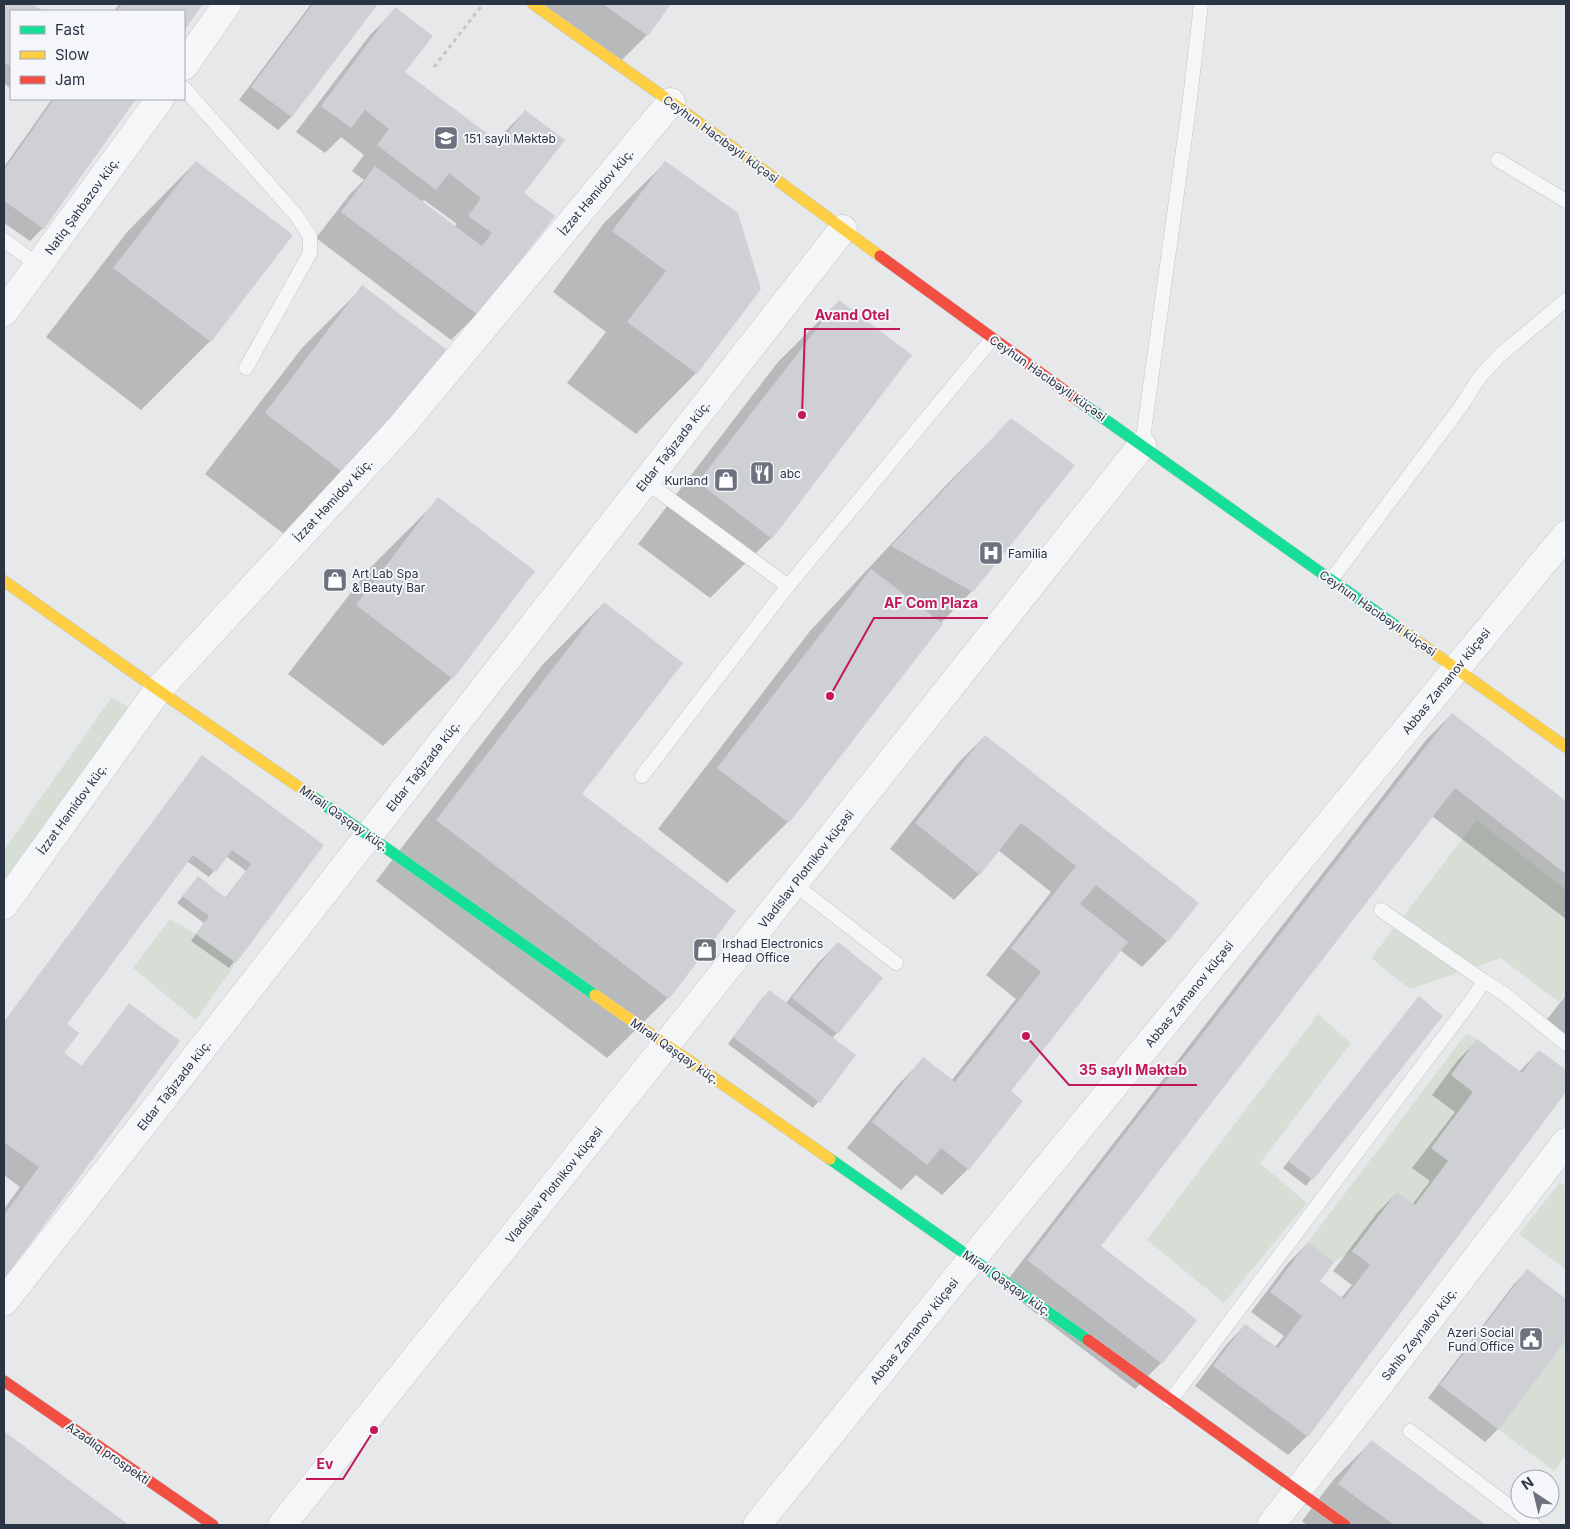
<svg xmlns="http://www.w3.org/2000/svg" width="1570" height="1529" font-family="Inter,sans-serif">
<style>
.green{fill:#d6ded6}
.shadow{fill:#0003;fill-rule:evenodd}
.building{fill:#ced0d3}
.lines{fill:none;stroke-linecap:round;stroke-linejoin:round}
.lane-casing{stroke:#c4c6c8;stroke-width:15}
.street-casing{stroke:#c4c6c8;stroke-width:29}
.fast-casing{stroke:#c4c6c8;stroke-width:12}
.slow-casing{stroke:#c4c6c8;stroke-width:12}
.jam-casing{stroke:#c4c6c8;stroke-width:12}
.path{stroke:#c5c6ca;stroke-width:3;stroke-dasharray:4 4;stroke-linecap:butt}
.lane{stroke:#f5f6f7;stroke-width:14}
.street{stroke:#f5f6f7;stroke-width:28}
.fast{stroke:#16e098;stroke-width:11}
.slow{stroke:#ffcf43;stroke-width:11}
.jam{stroke:#f24e42;stroke-width:11}
.labels{text-anchor:middle;dominant-baseline:central;stroke-width:4;stroke-linejoin:round;paint-order:stroke}
.poi-label{font-size:12px;fill:#2b3445;stroke:#f4f6f9;text-anchor:start}
.street-label{font-size:12px;fill:#2b3445;stroke:#f4f6f9}
.leader{fill:none;stroke:#c2185b;stroke-width:2}
.callout-dot{fill:#c2185b;stroke:#f4f6f9;stroke-width:2}
.callout-label{font-size:14px;text-anchor:middle;font-weight:bold;fill:#c2185b;stroke:#f4f6f9;stroke-width:4;stroke-linejoin:round;paint-order:stroke}
</style>
<rect width="100%" height="100%" fill="#e6e8ea"/>
<path class="green" d="M112,697l28,18 -136,188v-53z
M1477,820l89,70v103l-7,9 -58,-44 -91,31 -39,-31z
M170,919l26,15 40,29 -40,57 -63,-52z
M1318,1014l33,29 -91,120 47,40 -83,100 -77,-63z
M1466,1034l11,5 -26,36 22,17 -25,69 -33,44 -18,-13 -45,59 -18,11 -26,-20z
M1560,1182l6,5v83l-47,-36z
M1566,1340v115l-12,16 -55,-41z"/>
<path class="shadow" d="M4,4h26l11,7h-30v78l-7,-6z
M119,4h83l-18,25v-18h-70z
M311,4h65l-85,113 -13,13 -39,-30z
M542,4h127l-22,31 -25,25z
M396,9l8,63 92,69 29,-30 -48,203 -26,26 -135,-102 34,-44 14,-14 -12,-9 12,-16 -23,-18 -16,16 -29,-21 74,-97zM424,200l33,24 -3,3 -33,-24z
M52,99h83l-92,129 -13,13 -26,-18v-56z
M196,162l95,73 -81,106 -69,69 -95,-73 82,-106z
M665,163l31,210 -60,61 -69,-51 39,-51 -53,-40 51,-69z
M363,287l83,64 -158,186 -83,-63 97,-126z
M839,301l-68,237 -61,60 -72,-54 140,-182z
M1011,420l-39,171 -32,33 -152,198 -61,61 -69,-54 152,-198 140,-150z
M439,499l13,179 -69,68 -95,-72 82,-106z
M604,603l-23,191 87,204 -61,60 -231,-177 167,-217z
M1452,714l114,88v117l-134,-103 -333,430 96,74 -34,43 -26,26 -133,-102 424,-547z
M985,736l182,205 -25,26 -22,-17 -111,141 13,10 -54,68 -26,26 -26,-20 -15,15 -54,-42 51,-63 25,-26 28,22 65,-82 -30,-24 65,-83 -53,-42 -19,24 -25,26 -64,-51 69,-87z
M202,757l120,88 -93,123 -38,-27 13,-18 -27,-20 21,-25 27,20 21,-27 -20,-15 -17,21 -22,-16 -122,164 -3,28 19,14 48,-62 49,36 -174,236v-68l16,-22 -16,-12v-153z
M838,943l-1,90 -5,5 22,18 -41,52 -85,-64 35,-47 23,6 32,-40z
M1566,995v58l-28,-22z
M1419,998l23,18 -136,170 -23,-18z
M1477,1041l42,31 20,-21 27,21v18l-259,346 -19,19 -93,-69 31,-41 19,-20 30,22 9,-11 -33,-24 37,-49 20,-20 10,38 23,17 11,-13 -19,-14 44,-58 20,-20 15,12 18,-24 -18,-13 43,-56 -23,-17 26,-35z
M1527,1271l39,29v38l-68,91 -13,13 -57,-44 86,-114z
M4,1433l123,92h-123z
M1371,1442l113,83h-177l-5,-4 32,-42z"/>
<path class="building" d="M4,4h29l10,7h-32v56l-7,-5z
M122,4h81l-19,27v-20h-68z
M313,4h65l-86,113 -41,-30z
M603,4h68l-23,32z
M395,7l38,29 -28,36 95,71 25,-33 40,30 -41,53 31,23 -77,99 -137,-103 34,-46 107,80 10,-13 -24,-17 13,-18 -32,-25 -13,17 -59,-45 12,-16 -24,-19 -14,18 -30,-22z
M54,99h82l-92,130 -40,-28v-31z
M196,161l97,74 -82,107 -98,-74z
M665,161l73,52 23,76 -64,85 -70,-52 39,-51 -54,-40z
M362,285l85,65 -98,127 -84,-64z
M839,300l73,55 -140,184 -74,-57z
M1011,418l64,47 -102,127 -82,-46z
M438,497l97,74 -82,108 -97,-74z
M871,569l72,55 -154,199 -72,-55z
M604,602l79,61 -101,131 154,117 -67,88 -233,-179z
M1452,713l114,88v73l-111,-86 -354,458 96,74 -35,44 -135,-104z
M985,735l214,168 -31,39 -72,-57 -16,19 48,38 -117,149 12,10 -54,69 -28,-22 -14,17 -55,-43 51,-65 32,25 86,-110 -30,-24 65,-82 -55,-43 -41,52 -65,-52z
M202,755l122,90 -88,118 -40,-29 13,-18 -27,-20 16,-20 28,22 25,-34 -19,-14 -16,22 -23,-17 -126,169 12,9 -15,20 18,13 47,-63 51,38 -176,238v-64l35,-48 -35,-25v-120z
M838,942l45,36 -45,56 -46,-36z
M769,990l87,65 -36,48 -87,-66z
M1419,996l24,20 -130,164 -25,-19z
M1477,1039l45,34 17,-23 27,20v22l-258,345 -95,-71 32,-42 33,24 24,-32 -32,-24 38,-50 26,20 -14,19 24,18 26,-34 -18,-14 45,-59 18,13 33,-44 -17,-13 42,-56 -22,-17z
M1527,1269l39,30v41l-67,90 -59,-45z
M4,1431l70,53 55,41h-125z
M1371,1440l115,85h-92l-56,-41z"/>
<g class="lines">
<defs>
<path id="lane" d="M184,88l112,127 14,21v17l-64,115
M1498,160l68,41
M4,240l34,25
M1142,445l47,-338 12,-103
M645,481l143,105
M1331,580l131,-175 17,-27 21,-23 66,-55
M642,776l146,-190 204,-247
M794,884l102,79
M1381,910l103,71
M1170,1401l301,-400 13,-20 19,12 63,51
M1410,1431l124,94"/>
<path id="street" d="M184,66l43,-62
M4,312l156,-213
M4,905l154,-215 242,-262 271,-326
M4,1302l839,-1073
M282,1525l384,-480 476,-600
M757,1525l197,-244 612,-746
M1271,1525l295,-383"/>
<path id="fast" d="M1079,401l320,227
M312,796l283,199
M830,1159l258,181"/>
<path id="slow" d="M533,4l138,98 209,154
M4,581l154,109 154,106
M1399,628l167,119
M595,995l235,164"/>
<path id="jam" d="M880,256l199,145
M1088,1340l257,185
M4,1381l209,144"/>
</defs>
<use href="#lane" class="lane-casing"/>
<use href="#street" class="street-casing"/>
<use href="#fast" class="fast-casing"/>
<use href="#slow" class="slow-casing"/>
<use href="#jam" class="jam-casing"/>
<path class="path" d="M434,67l49,-63"/>
<use href="#lane" class="lane"/>
<use href="#street" class="street"/>
<use href="#fast" class="fast"/>
<use href="#slow" class="slow"/>
<use href="#jam" class="jam"/>
</g>
<defs>
<symbol id="school-square" viewBox="-11 -11 22 22"><rect x="-9" y="-9" width="18" height="18" rx="4" fill="#6c737f" stroke="#f4f6f9"/><path d="M0-5L7-2L0 1L-7-2ZM-4 1L0 2.5L4 1V4Q0 6-4 4Z" fill="#fff"/></symbol>
<symbol id="restaurant-square" viewBox="-11 -11 22 22"><rect x="-9" y="-9" width="18" height="18" rx="4" fill="#6c737f" stroke="#f4f6f9"/><path d="M-5-6h1v4h1v-4h1v4h1v-4h1v5L-1.5 .5V6h-2V.5L-5-1ZM5-6V6H3V1.5H1.5Q1.5-4 5-6Z" fill="#fff"/></symbol>
<symbol id="shop-square" viewBox="-11 -11 22 22"><rect x="-9" y="-9" width="18" height="18" rx="4" fill="#6c737f" stroke="#f4f6f9"/><path d="M-5-2.5h2.3a2.7 3.5 0 0 1 5.4 0H5L5.5 6h-11ZM-1.5-2.5h3a1.5 2.3 0 0 0-3 0Z" fill="#fff"/></symbol>
<symbol id="hospital-square" viewBox="-11 -11 22 22"><rect x="-9" y="-9" width="18" height="18" rx="4" fill="#6c737f" stroke="#f4f6f9"/><path d="M-5-5h3v3.5h4V-5h3V5h-3V1.5h-4V5h-3Z" fill="#fff"/></symbol>
<symbol id="civic-square" viewBox="-11 -11 22 22"><rect x="-9" y="-9" width="18" height="18" rx="4" fill="#6c737f" stroke="#f4f6f9"/><path d="M-.6-6.5H3V-4.5H.6V-3L4-1V1h2V6H-6V1h2V-1L-.6-3ZM-1.2 2.5V6h2.4V2.5Z" fill="#fff"/></symbol>
</defs>
<g fill-rule="evenodd">
<use href="#school-square" x="432" y="124" width="28" height="28"/>
<use href="#restaurant-square" x="748" y="459" width="28" height="28"/>
<use href="#shop-square" x="712" y="466" width="28" height="28"/>
<use href="#hospital-square" x="977" y="539" width="28" height="28"/>
<use href="#shop-square" x="321" y="566" width="28" height="28"/>
<use href="#shop-square" x="691" y="936" width="28" height="28"/>
<use href="#civic-square" x="1517" y="1325" width="28" height="28"/>
</g>
<g class="labels">
<g class="poi-label">
<text x="464" y="138">151 saylı Məktəb</text>
<text x="780" y="473">abc</text>
<text x="708" y="480" text-anchor="end">Kurland</text>
<text x="1008" y="553">Familia</text>
<text x="352" y="573">Art Lab Spa<tspan x="352" dy="14">&amp; Beauty Bar</tspan></text>
<text x="722" y="943">Irshad Electronics<tspan x="722" dy="14">Head Office</tspan></text>
<text x="1514" y="1332" text-anchor="end">Azeri Social<tspan x="1514" dy="14">Fund Office</tspan></text>
</g>
<g class="street-label">
<text transform="translate(721 139) rotate(36)">Ceyhun Hacıbəyli küçəsi</text>
<text transform="translate(596 192) rotate(-50)">İzzət Həmidov küç.</text>
<text transform="translate(82 206) rotate(-54)">Natiq Şahbazov küç.</text>
<text transform="translate(1048 378) rotate(35)">Ceyhun Hacıbəyli küçəsi</text>
<text transform="translate(673 446) rotate(-52)">Eldar Tağızadə küç.</text>
<text transform="translate(333 500) rotate(-47)">İzzət Həmidov küç.</text>
<text transform="translate(1378 613) rotate(35)">Ceyhun Hacıbəyli küçəsi</text>
<text transform="translate(1446 681) rotate(-51)">Abbas Zamanov küçəsi</text>
<text transform="translate(423 766) rotate(-52)">Eldar Tağızadə küç.</text>
<text transform="translate(72 809) rotate(-54)">İzzət Həmidov küç.</text>
<text transform="translate(344 818) rotate(35)">Mirəli Qaşqay küç.</text>
<text transform="translate(806 869) rotate(-52)">Vladislav Plotnikov küçəsi</text>
<text transform="translate(1189 994) rotate(-51)">Abbas Zamanov küçəsi</text>
<text transform="translate(675 1051) rotate(35)">Mirəli Qaşqay küç.</text>
<text transform="translate(174 1085) rotate(-52)">Eldar Tağızadə küç.</text>
<text transform="translate(554 1185) rotate(-51)">Vladislav Plotnikov küçəsi</text>
<text transform="translate(1007 1283) rotate(35)">Mirəli Qaşqay küç.</text>
<text transform="translate(914 1331) rotate(-51)">Abbas Zamanov küçəsi</text>
<text transform="translate(1419 1334) rotate(-52)">Sahib Zeynalov küç.</text>
<text transform="translate(108 1453) rotate(35)">Azadlıq prospekti</text>
</g>
</g>
<path class="leader" d="M802 415L805 329H900M830 696L874 618H988M1026 1036L1069 1085H1197M374 1430L343 1479H306"/>
<g class="callout-dot">
<circle cx="802" cy="415" r="5"/>
<circle cx="830" cy="696" r="5"/>
<circle cx="1026" cy="1036" r="5"/>
<circle cx="374" cy="1430" r="5"/>
</g>
<g class="callout-label">
<text x="852" y="320">Avand Otel</text>
<text x="931" y="608">AF Com Plaza</text>
<text x="1133" y="1075">35 saylı Məktəb</text>
<text x="325" y="1469">Ev</text>
</g>
<rect width="1570" height="1529" fill="none" stroke="#2b3445" stroke-width="10"/>
<rect x="10" y="10" width="175" height="90" fill="#f4f6f9" stroke="#a4a8b1"/>
<rect x="20" y="26" width="25" height="8" fill="#16e098" stroke="#a4a8b1"/>
<text x="55" y="35" font-size="15" fill="#2b3445">Fast</text>
<rect x="20" y="51" width="25" height="8" fill="#ffcf43" stroke="#a4a8b1"/>
<text x="55" y="60" font-size="15" fill="#2b3445">Slow</text>
<rect x="20" y="76" width="25" height="8" fill="#f24e42" stroke="#a4a8b1"/>
<text x="55" y="85" font-size="15" fill="#2b3445">Jam</text>
<g transform="translate(1535 1494) rotate(325)"><circle r="24" fill="#f4f6f9" stroke="#a4a8b1"/>
<path d="M0-4L9 19L0 12L-9 19Z" fill="#6c737f"/>
<text y="-8" font-size="14" font-weight="bold" text-anchor="middle" fill="#2b3445">N</text>
</g>
</svg>
